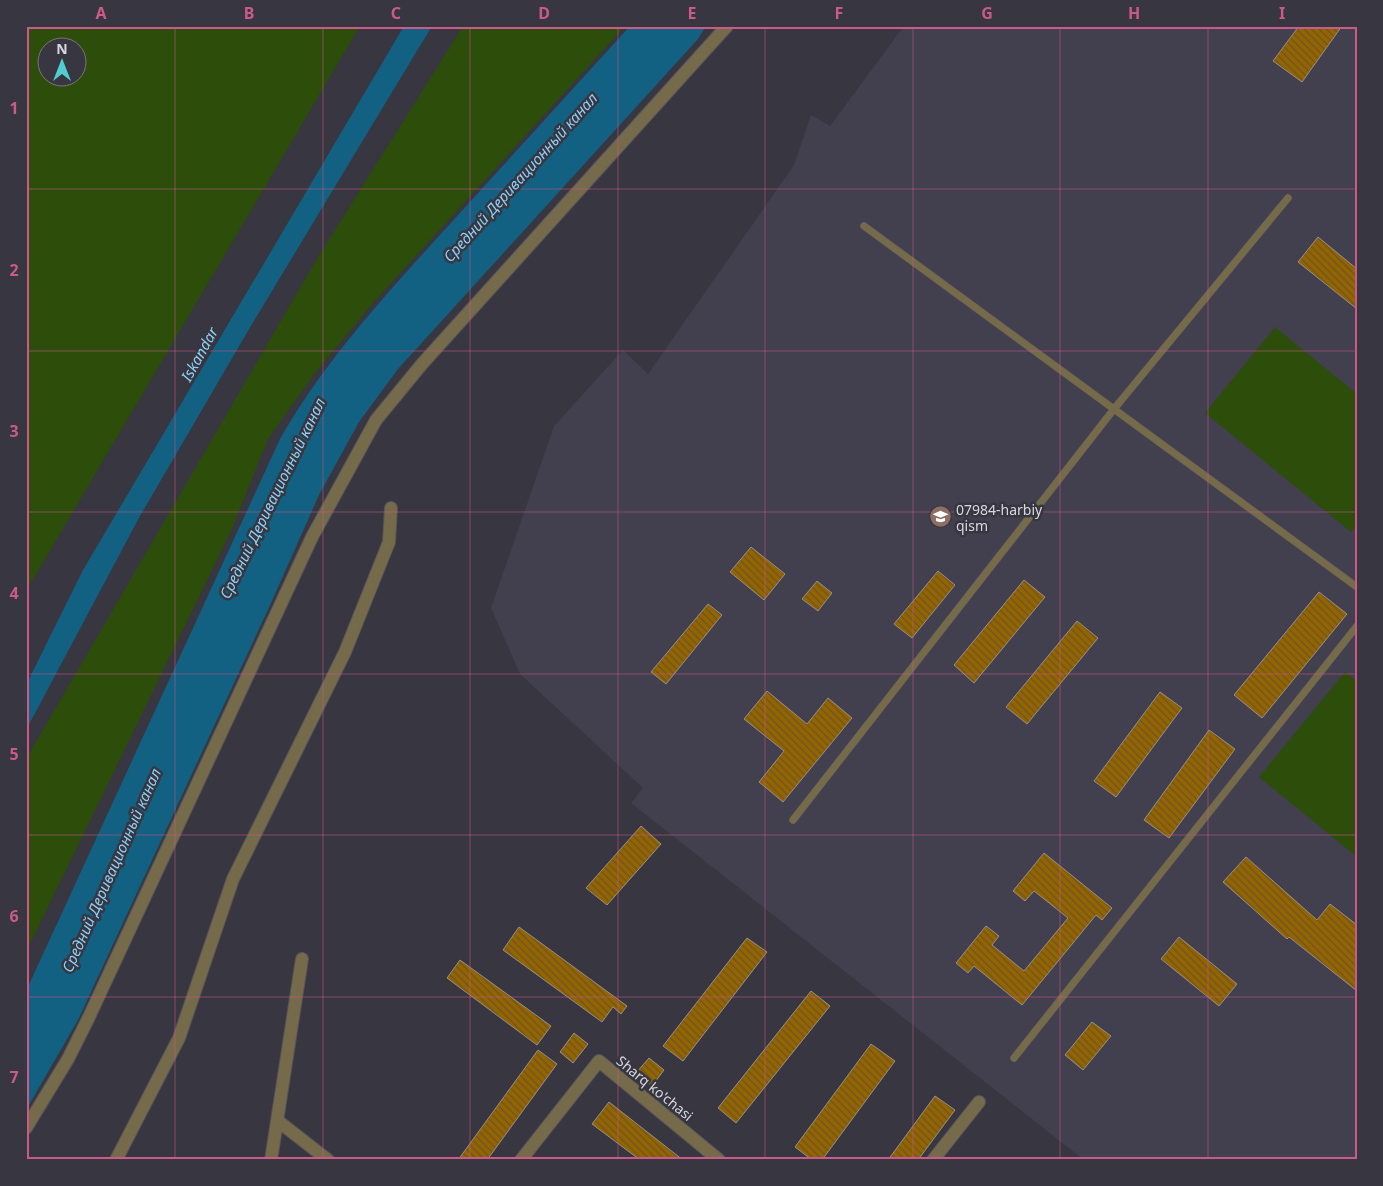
<svg xmlns="http://www.w3.org/2000/svg" width="1383" height="1186" font-family="'Noto Sans',sans-serif">
<style>
.built{fill:#423f4f}
.grass{fill:#2d4d0b;fill-rule:evenodd}
.water{fill:#126082}
.building{fill:url(#building-back-hatch);stroke:#979086}
.lines{fill:none;stroke-linecap:round;stroke-linejoin:round}
.lane-casing{stroke:#55535c;stroke-width:8}
.street-casing{stroke:#55535c;stroke-width:14}
.lane{stroke:#756a49;stroke-width:7}
.street{stroke:#756a49;stroke-width:12}
.grid{fill:none;stroke:#ca5b88;stroke-width:1;stroke-opacity:0.55}
.labels{text-anchor:middle;dominant-baseline:central;stroke-width:5;stroke-linejoin:round;paint-order:stroke}
.poi-label{font-size:14px;fill:#d8d7dd;stroke:#383640;text-anchor:start}
.street-label{font-size:14px;fill:#d8d7dd;stroke:#383640}
.water-label{font-size:15px;font-style:italic;fill:#8dd0f5;stroke:#383640}
.neatline{fill:none;stroke:#ca5b88;stroke-width:2}
.grid-label{font-size:16px;text-anchor:middle;font-weight:bold;fill:#ca5b88}
</style>
<defs>
<pattern id="building-back-hatch" width="6" height="6" patternUnits="userSpaceOnUse" patternTransform="scale(1.25)"><rect width="6" height="6" fill="#926403"/><path d="M-1 5l2 2M0 0l6 6M5-1l2 2" fill="none" stroke="#6e541f"/></pattern>
</defs>
<rect width="100%" height="100%" fill="#383640"/>
<path class="built" d="M904,26h453v1134h-273l-453,-357 12,-15 -123,-114 -29,-66 63,-182 69,-76 25,24 146,-209 17,-50 19,11z"/>
<path class="grass" d="M26,26h334l-334,565zM48,48h30v30h-30z
M463,26h162l-252,277 -58,70 -47,66 -37,92 -205,421v-193l292,-502z
M1275,327l82,67v131l-6,7 -146,-119z
M1345,672l12,9v176l-98,-80z"/>
<path class="water" d="M404,26h28l-180,298 -112,192 -114,214v-45l57,-115z
M630,26h76l-8,13 -300,330 -39,53 -40,73 -48,108 -193,417 -52,90v-119l254,-552c45,-79 108,-147 169,-214 60,-66 120,-132 181,-199z"/>
<path class="building" d="M1299,26h43l-40,56 -29,-21z
M1318,237l39,32v40l-59,-47z
M751,547l34,27 -21,26 -34,-28z
M938,571l17,14 -43,53 -18,-14z
M1024,580l21,17 -71,86 -20,-18z
M817,581l15,12 -14,18 -16,-12z
M1319,592l28,22 -85,104 -28,-23z
M708,604l14,11 -56,69 -15,-12z
M1077,621l21,17 -71,86 -21,-17z
M767,691l40,33 21,-26 24,20 -69,84 -24,-20 25,-31 -40,-32z
M1160,692l22,16 -66,89 -22,-16z
M1209,730l26,19 -66,89 -25,-18z
M641,826l20,18 -54,61 -21,-17z
M1044,853l68,55 -10,12 -6,-5 -74,90 -48,-39 -6,7 -12,-10 30,-37 13,10 -7,9 32,26 44,-53 -34,-27 -9,10 -12,-10z
M1246,857l71,63 13,-16 27,21v66l-68,-54 -2,2 -64,-57z
M519,927l108,79 -6,8 -8,-7 -11,15 -99,-72z
M1179,937l58,47 -18,22 -58,-47z
M747,938l20,14 -84,109 -20,-15z
M460,960l91,66 -14,19 -90,-67z
M811,991l19,15 -94,117 -18,-15z
M1092,1022l19,14 -28,34 -18,-15z
M574,1033l14,11 -15,19 -13,-11z
M871,1044l24,17 -73,99h-10l-17,-13z
M538,1050l19,14 -70,96h-29z
M649,1058l15,12 -12,16 -16,-13z
M935,1096l20,14 -37,50h-30z
M609,1102l74,58h-43l-48,-36z"/>
<g class="lines">
<defs>
<path id="lane" d="M864,226l493,361
M793,820l321,-411 174,-211
M1014,1058l343,-432"/>
<path id="street" d="M278,1121l50,39
M26,1128l42,-69 21,-42 223,-480 64,-117 46,-56 305,-338
M116,1160l63,-122 54,-159 112,-227 44,-110 2,-34
M271,1160l31,-201
M521,1160l78,-99 120,99
M933,1160l46,-58"/>
</defs>
<use href="#lane" class="lane-casing"/>
<use href="#street" class="street-casing"/>
<use href="#lane" class="lane"/>
<use href="#street" class="street"/>
</g>
<path class="grid" d="M175,26v1134M323,26v1134M470,26v1134M618,26v1134M765,26v1134M913,26v1134M1060,26v1134M1208,26v1134M26,189h1331M26,351h1331M26,512h1331M26,674h1331M26,835h1331M26,997h1331"/>
<defs>
<symbol id="university-disc" viewBox="-11 -11 22 22"><circle r="9.5" fill="#8d6e63" stroke="#383640"/><path d="M0-5L7-2L0 1L-7-2ZM-4 1L0 2.5L4 1V4Q0 6-4 4Z" fill="#fff"/></symbol>
</defs>
<g fill-rule="evenodd">
<use href="#university-disc" x="928" y="504" width="25" height="25"/>
</g>
<g class="labels">
<g class="poi-label">
<text x="956" y="509">07984-harbiy<tspan x="956" dy="16">qism</tspan></text>
</g>
<g class="street-label">
<text transform="translate(655 1088) rotate(39)">Sharq ko'chasi</text>
</g>
<g class="water-label">
<text transform="translate(520 177) rotate(-48)">Средний Деривационный канал</text>
<text transform="translate(199 354) rotate(-61)">Iskandar</text>
<text transform="translate(272 498) rotate(-64)">Средний Деривационный канал</text>
<text transform="translate(111 870) rotate(-66)">Средний Деривационный канал</text>
</g>
</g>
<rect width="1383" height="1186" fill="none" stroke="#383640" stroke-width="55"/>
<g transform="translate(62 62)"><circle r="24" fill="#383640" stroke="#78767f"/>
<path d="M0-4L9 19L0 12L-9 19Z" fill="#51ccd1"/>
<text y="-8" font-size="14" font-weight="bold" text-anchor="middle" fill="#d8d7dd">N</text>
</g>
<rect x="28" y="28" width="1328" height="1130" class="neatline"/>
<g class="grid-label">
<text x="101" y="19">A</text>
<text x="249" y="19">B</text>
<text x="396" y="19">C</text>
<text x="544" y="19">D</text>
<text x="692" y="19">E</text>
<text x="839" y="19">F</text>
<text x="987" y="19">G</text>
<text x="1134" y="19">H</text>
<text x="1282" y="19">I</text>
<text x="14" y="114">1</text>
<text x="14" y="276">2</text>
<text x="14" y="437">3</text>
<text x="14" y="599">4</text>
<text x="14" y="760">5</text>
<text x="14" y="922">6</text>
<text x="14" y="1083">7</text>
</g>
</svg>
